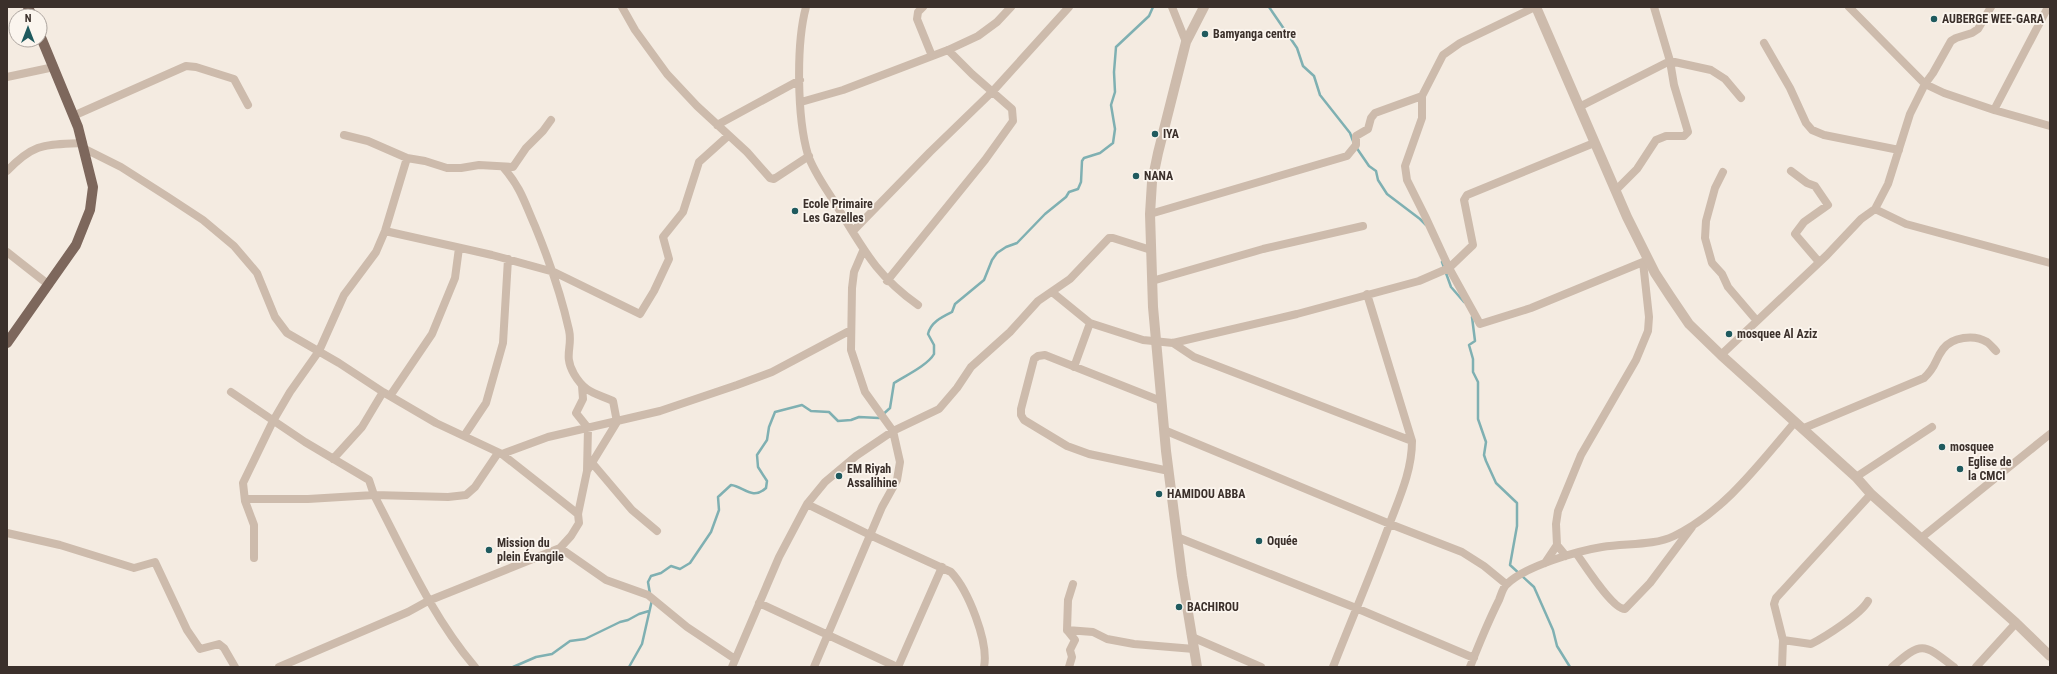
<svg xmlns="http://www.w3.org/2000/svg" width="2057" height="674" font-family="'Roboto Condensed',sans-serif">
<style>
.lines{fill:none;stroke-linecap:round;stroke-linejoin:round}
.stream{stroke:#7fb0b2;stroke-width:2.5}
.minor{stroke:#cdbbac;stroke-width:8}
.tertiary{stroke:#cdbbac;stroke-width:10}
.primary{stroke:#7d675c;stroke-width:10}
.poi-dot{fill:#1f5a5e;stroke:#fbf5ee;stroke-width:1.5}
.labels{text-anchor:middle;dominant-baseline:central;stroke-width:3.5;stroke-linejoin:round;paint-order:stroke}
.poi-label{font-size:12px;font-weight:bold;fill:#3b302b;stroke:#fbf5ee;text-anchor:start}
</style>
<rect width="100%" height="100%" fill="#f4ebe1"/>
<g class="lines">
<path class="stream" d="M1269,7l28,41 6,18 11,10 6,19 30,38 3,8
M1356,147l13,19 7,5 2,9 9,14 33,25 6,6
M1442,262l9,25 13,15
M1472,317l3,24 -6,4 4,14v13l5,10v37l8,23 -2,13 2,6 10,22 21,20v23l-7,39 24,22 19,43 4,16 13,21
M650,594l-2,-12 3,-6 10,-3 10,-7 9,3 10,-6 21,-31 8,-22 -1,-13 13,-12c12,1 21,16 35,3l1,-7 -9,-14 -1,-12 10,-15 2,-13 6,-15 27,-7 9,6 18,1 9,9 13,-1 8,-3 20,1 11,-10 4,-25c11,-7 34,-18 40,-29v-9l-6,-11c3,-12 14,-17 24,-22l3,-8 29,-24 8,-20 5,-7 9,-6 11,-4 28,-29 21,-17 3,-5 9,-3 3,-7 1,-21 2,-3 16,-5 13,-10 2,-14 -4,-24 4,-13 -1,-20 2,-25 33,-31 4,-9
M513,667l23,-10 16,-3 18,-13 15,-2 35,-17 8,-2 11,-6 10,-3
M629,667l13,-23 10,-44"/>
<path class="minor" d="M622,7l13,23 32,44 30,32 50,46 23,26 4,1 35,-23
M806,7c-10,37 -9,111 2,148 6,18 20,36 30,53 26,42 38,67 80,97
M923,7l-5,5 -1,7 15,37
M1172,7l14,35
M1535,7l-75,36 -17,12 -21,41v22l-17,48 2,14 18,36 24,52 31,56 51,-16 112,-46
M1849,7l76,77 19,9 50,17 56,16
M1764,43l26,45 16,35 6,7 12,5 75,15
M7,77l47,-10
M801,102l42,-12 105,-40 30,-14 19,-14 14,-15
M1579,107l91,-46 41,9 14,9 16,19
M1994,110l54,-103
M73,116l113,-50 10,1 38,12 14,26
M717,125l83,-45
M344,135l24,6 39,17 18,3 22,7h14l18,-3 34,2 13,-19 17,-17 8,-11
M85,149l36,18 47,30 35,23 31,26 23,27 18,44 12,16 52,30 44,29 53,31 66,31 76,60
M7,171c28,-29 38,-26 76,-28
M1791,171l16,12 8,3 13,19 -24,17 -9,12 24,28
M1723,172l-8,16 -9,33 -1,17 7,25 10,11 6,13 29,34
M1616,190l21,-21 19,-29 10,-4h18l4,-4 -14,-47 -4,-24 -16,-54
M1875,209l13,-25 22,-70 15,-30 8,-11 18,-32 5,-3 16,-5 6,-4 13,-22
M1150,214l197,-58 9,-11v-9l12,-7 3,-11 4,-5 47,-17
M385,231l107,24 62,17 86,42 14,-23 15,-32 -6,-22 20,-25 16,-50 29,-26
M853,231l77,-79 63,-61 76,-84
M7,252l42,33
M887,281l98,-121 28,-39 -1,-12 -40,-35 -24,-24
M1152,281l111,-32 100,-23
M1052,292l38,31 53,17 30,3 124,-29 122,-33 30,-13 24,-23 -9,-45 3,-5 127,-52
M1173,343l21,14 218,84 -45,-147
M1721,355l106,-100 34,-36 14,-10 31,15 144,39
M1074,367l16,-44
M582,386l1,13 -7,14 12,15 -1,43
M231,392l74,50 64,38 5,15c31,59 57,120 101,172
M390,396l42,-62 23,-56 4,-30
M1161,401l-116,-46 -7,1 -4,3 -13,50v6l3,5 43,26 22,8 80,17
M1804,428l120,-50c13,-12 10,-17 19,-29 9,-12 31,-15 44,-7 3,2 6,6 9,9
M1164,430l226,94 72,28 22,14 22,18
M464,436l22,-33 17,-60 5,-84
M502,454l46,-17 112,-26 77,-26 35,-13 79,-42
M333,459l29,-32 21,-35
M593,464l39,46 25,21
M1856,477l76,-50
M245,499h63l66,-4 74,2 18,-2 9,-8 23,-34
M807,504l63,31 81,37c17,18 38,70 33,95
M7,533l53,12 74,23 21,-6 32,68 13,19 19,-5 5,4 11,19
M1177,537l179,71 118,50
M1921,538l129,-104
M1557,545l-1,-21 2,-13 23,-56 55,-95 12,-29 1,-14 -6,-55 3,-2
M560,548l46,32 42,15 39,32 48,32
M1576,553c8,11 37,57 49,56l25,-26 42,-56
M254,558v-33l-9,-24 -2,-18 30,-62 17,-29 29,-41 25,-56 32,-43 9,-21 22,-73
M1545,563l12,-18 9,11
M759,603l138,64
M1067,630l26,2 14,7 27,5 60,5
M1192,637l69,30
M1783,640l28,4c14,-7 50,-30 57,-43
M279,667l129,-55 20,-11 132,-53 11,-12 8,-13 -1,-9 9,-43 30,-49 -4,-21c-18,-8 -28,-8 -39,-27 -11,-19 -1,-27 -5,-44 -8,-36 -20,-70 -34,-104 -11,-25 -14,-38 -32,-59
M732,667l47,-110 28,-53 18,-22 31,-26 37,-25 46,-22 18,-21 14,-21 39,-35 28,-31 32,-22 39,-41h4l38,12
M814,667l68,-160 15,-27 3,-18 -7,-31 -28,-39 -14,-42 1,-62 2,-16 9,-21
M898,667l44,-100
M1069,667l3,-10 -2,-7 5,-10 -8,-10 1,-30 5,-16
M1333,667c19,-49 40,-97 58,-147 10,-26 21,-51 21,-79
M1470,667c9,-23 18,-45 29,-67 2,-5 4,-13 8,-16 19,-18 70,-33 95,-37 24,-4 51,-1 72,-11 50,-24 86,-73 121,-114
M1782,667l1,-27 -9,-36 2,-6 95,-104
M1892,667c30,-26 31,-24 62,0
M1976,667l40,-44"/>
<path class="tertiary" d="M1536,7l91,210 28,56 15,23 19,28 32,31 135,122 15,17 145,129 34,33
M1197,667l-15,-91 -16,-125 -13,-144 -3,-93 2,-32 6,-29 28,-111 18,-35"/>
<path class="primary" d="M28,7l4,9
M7,343l69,-98 14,-35 3,-23 -15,-60 -38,-92"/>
</g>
<g class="poi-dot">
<circle cx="1934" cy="19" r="4"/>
<circle cx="1205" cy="34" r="4"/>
<circle cx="1155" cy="134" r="4"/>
<circle cx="1136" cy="176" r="4"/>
<circle cx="795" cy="211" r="4"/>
<circle cx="1729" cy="334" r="4"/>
<circle cx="1942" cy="447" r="4"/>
<circle cx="1960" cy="469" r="4"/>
<circle cx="839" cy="476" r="4"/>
<circle cx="1159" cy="494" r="4"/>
<circle cx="1259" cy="541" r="4"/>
<circle cx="489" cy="550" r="4"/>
<circle cx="1179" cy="607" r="4"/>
</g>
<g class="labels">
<g class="poi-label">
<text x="1942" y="19">AUBERGE WEE-GARA</text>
<text x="1213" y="34">Bamyanga centre</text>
<text x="1163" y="134">IYA</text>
<text x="1144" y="176">NANA</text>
<text x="803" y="204">Ecole Primaire<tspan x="803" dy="14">Les Gazelles</tspan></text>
<text x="1737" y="334">mosquee Al Aziz</text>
<text x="1950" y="447">mosquee</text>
<text x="1968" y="462">Eglise de<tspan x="1968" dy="14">la CMCI</tspan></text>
<text x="847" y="469">EM Riyah<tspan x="847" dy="14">Assalihine</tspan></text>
<text x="1167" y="494">HAMIDOU ABBA</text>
<text x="1267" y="541">Oquée</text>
<text x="497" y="543">Mission du<tspan x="497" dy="14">plein Évangile</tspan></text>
<text x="1187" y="607">BACHIROU</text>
</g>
</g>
<rect width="2057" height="674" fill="none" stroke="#3b302b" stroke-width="16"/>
<g transform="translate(28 28)"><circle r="19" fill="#fbf5ee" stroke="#aea6a0"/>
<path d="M0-3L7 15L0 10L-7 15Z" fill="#1f5a5e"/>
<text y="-6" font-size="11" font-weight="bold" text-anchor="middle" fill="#3b302b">N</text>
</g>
</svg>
